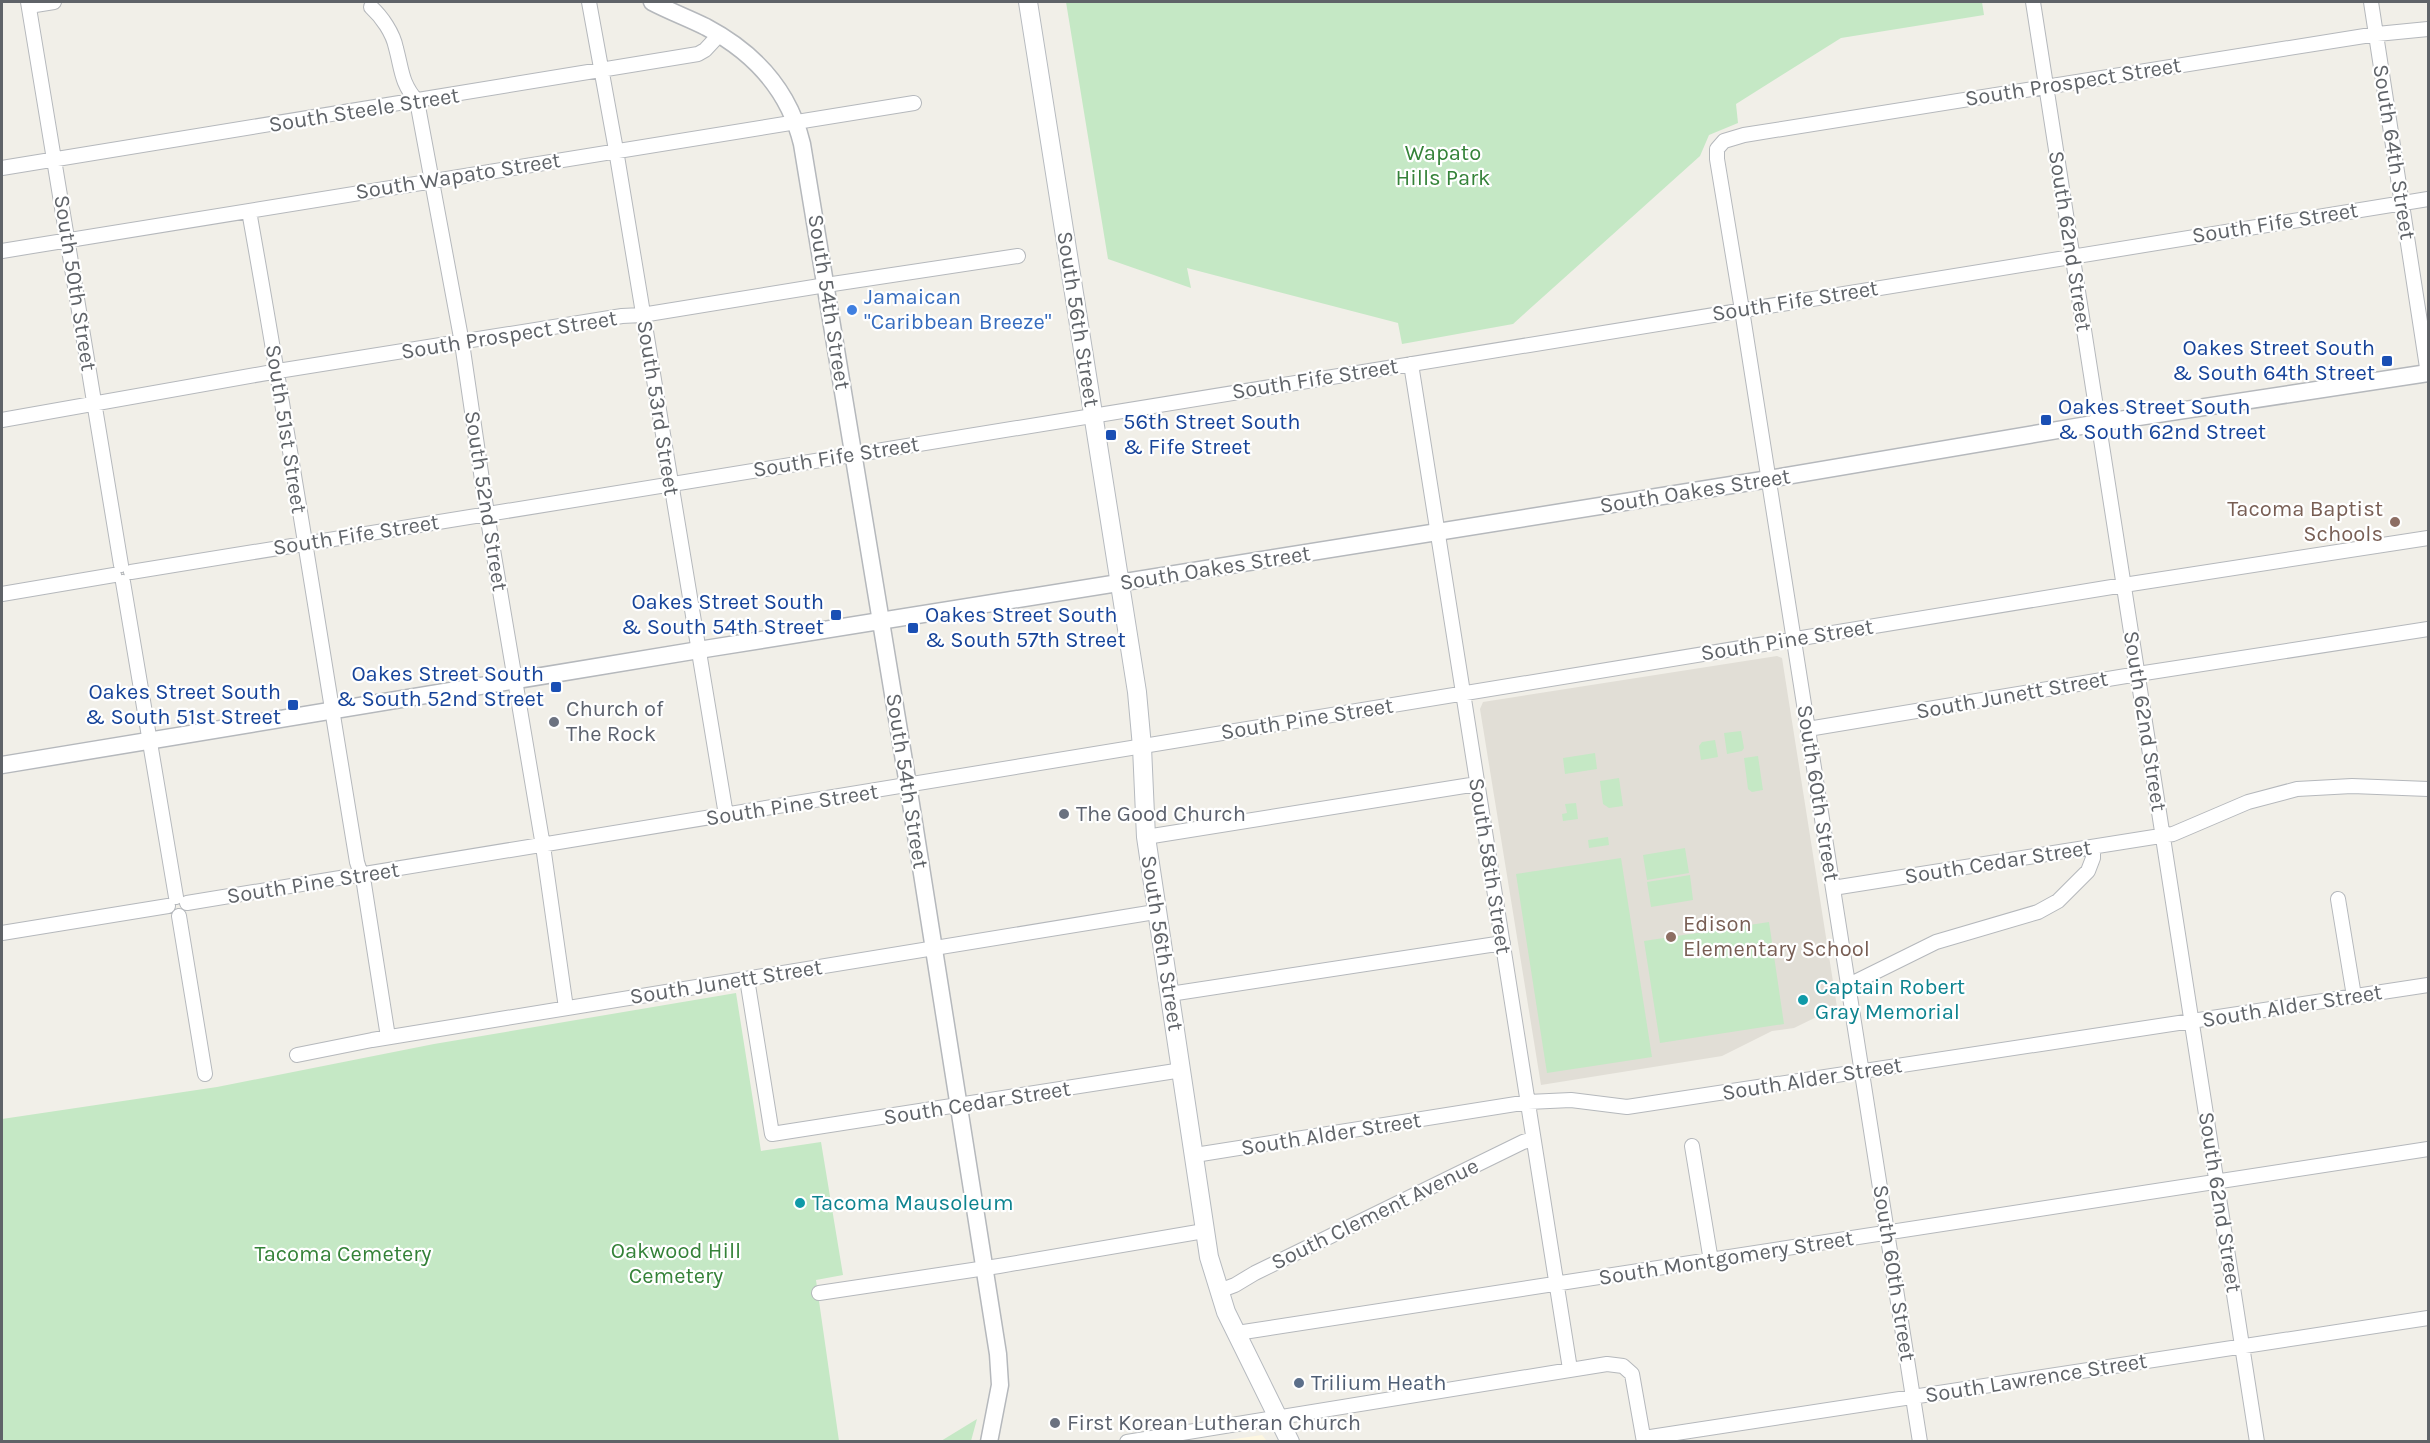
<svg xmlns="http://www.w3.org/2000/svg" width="2430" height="1443" font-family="Karla,sans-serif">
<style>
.commercial{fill:#fef7e0}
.education{fill:#e1ded6}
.green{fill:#c5e8c5}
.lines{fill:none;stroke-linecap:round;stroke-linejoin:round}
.minor-casing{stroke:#b5b8bc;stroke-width:16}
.tertiary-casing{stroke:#b5b8bc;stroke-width:19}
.secondary-casing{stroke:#b6babf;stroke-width:20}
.minor{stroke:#fff;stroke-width:14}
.tertiary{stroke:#fff;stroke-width:16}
.secondary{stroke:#fff;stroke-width:18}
.shop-dot{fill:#3f7fe0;stroke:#fff;stroke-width:2}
.transit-dot{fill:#1a4fb4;stroke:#fff;stroke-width:2}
.education-dot{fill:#8d6e63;stroke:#fff;stroke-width:2}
.worship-dot{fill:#6b7280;stroke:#fff;stroke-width:2}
.culture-dot{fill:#0f9aa8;stroke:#fff;stroke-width:2}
.service-dot{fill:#5c6f8a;stroke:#fff;stroke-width:2}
.labels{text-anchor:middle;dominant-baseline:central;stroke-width:4.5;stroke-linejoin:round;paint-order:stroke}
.street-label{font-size:22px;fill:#5f6368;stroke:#fff}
.park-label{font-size:22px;fill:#348238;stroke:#fff}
.shop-label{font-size:22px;fill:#366cbe;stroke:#fff;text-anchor:start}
.transit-label{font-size:22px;fill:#164399;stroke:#fff;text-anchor:end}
.education-label{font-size:22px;fill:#785e54;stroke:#fff;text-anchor:end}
.worship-label{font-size:22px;fill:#5b616d;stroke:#fff;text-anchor:start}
.culture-label{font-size:22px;fill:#0d838f;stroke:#fff;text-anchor:start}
.service-label{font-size:22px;fill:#4e5e75;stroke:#fff;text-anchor:start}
</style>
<rect width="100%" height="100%" fill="#f1efe8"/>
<path class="commercial" d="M1262,1435l5,6h-46z"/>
<path class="education" d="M1777,656l5,2 55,349 -43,21 -22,3 -50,25 -181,29 -61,-376 3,-7z"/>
<path class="green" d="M1066,2h916l2,13 -143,23 -105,66 2,19 -29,12 -9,21 -187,168 -111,20 -4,-21 -211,-55 4,20 -83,-29z
M1741,731l3,17 -2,3 -15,3 -3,-21z
M1715,740l3,17 -17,3 -2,-14 3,-4z
M1595,753l2,16 -32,5 -2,-16z
M1758,756l5,34 -11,2 -4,-3 -4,-31z
M1619,778l4,28 -14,2 -6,-4 -3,-23z
M1576,803l2,16 -15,2 -1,-7 5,-1 -2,-9z
M1608,837l1,8 -20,3 -1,-8z
M1685,848l4,25 -42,7 -4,-25z
M1621,858l31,199 -105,16 -31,-199z
M1690,875l3,25 -42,7 -4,-25z
M1769,922l15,102 -124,19 -16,-102z
M736,993l25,158 60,-9 22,133 -27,5 23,161 -837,1v-323l215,-32 217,-43z
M977,1419l-6,22h-30z"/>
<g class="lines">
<defs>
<path id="minor" d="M28,2l93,563
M589,2l27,148 110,665
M2033,2l224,1440
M2371,2l57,372
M29,6l25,-4
M371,7c11,10 22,26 25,41 6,22 5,35 21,53l45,242 25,171 56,332 23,162
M2,168l696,-114 7,-4 14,-15
M249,211c39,217 72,434 108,651l7,22 24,153
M2,251l912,-148
M1411,364l159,1005
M2,420l276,-49 344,-55 20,-1 184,-30 192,-29
M131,572l2297,-373
M123,582l53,315
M2,594l112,-19
M1808,729l330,-55 290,-45
M1146,837l331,-53
M1833,888l340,-54 75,-32 49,-13 55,-3 76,3
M2338,899l16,97
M187,903l1937,-318 304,-47
M179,916l26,158
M2,933l166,-27
M747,979l25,155 410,-64
M1849,985l87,-43 102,-30 20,-11 30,-30 5,-13v-11
M1170,994l333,-51
M297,1055l75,-15 783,-128
M1692,1146l19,115
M1195,1155l333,-53 43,-2 56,7 801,-122
M1219,1291l16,-6 20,-12 268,-131 10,-3
M819,1293l180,-27 205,-35
M1237,1333l1191,-184
M1644,1438l784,-120
M1127,1442l480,-78 16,2 9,8 12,68
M1920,1442l-178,-1132 -25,-151v-10l7,-8 20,-6 633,-101 51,-5"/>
<path id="tertiary" d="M652,2c17,9 36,16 54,25 49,26 83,63 96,117l106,641 90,569 2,31 -11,57
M2,765l709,-117 1058,-169 330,-56 329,-50"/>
<path id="secondary" d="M1028,2l109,690 5,55 4,90 63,420 17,55 64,130"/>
</defs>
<use href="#minor" class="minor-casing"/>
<use href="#tertiary" class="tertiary-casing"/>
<use href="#secondary" class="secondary-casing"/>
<use href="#minor" class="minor"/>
<use href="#tertiary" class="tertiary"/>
<use href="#secondary" class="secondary"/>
</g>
<circle class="shop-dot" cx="852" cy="310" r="6"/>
<g class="transit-dot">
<rect x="2381" y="355" width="12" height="12" rx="3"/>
<rect x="2040" y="414" width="12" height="12" rx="3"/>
<rect x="1105" y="429" width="12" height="12" rx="3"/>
<rect x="830" y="609" width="12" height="12" rx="3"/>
<rect x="907" y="622" width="12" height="12" rx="3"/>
<rect x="550" y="681" width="12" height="12" rx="3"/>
<rect x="287" y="699" width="12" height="12" rx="3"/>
</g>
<g class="education-dot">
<circle cx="2395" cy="522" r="6"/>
<circle cx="1671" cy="937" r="6"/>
</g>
<g class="worship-dot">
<circle cx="554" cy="722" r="6"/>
<circle cx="1064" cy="814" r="6"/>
<circle cx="1055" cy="1423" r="6"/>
</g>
<g class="culture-dot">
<circle cx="1803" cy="1000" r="6"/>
<circle cx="800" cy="1203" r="6"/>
</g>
<circle class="service-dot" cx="1299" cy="1383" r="6"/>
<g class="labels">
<g class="street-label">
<text transform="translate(2073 82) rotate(-9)">South Prospect Street</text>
<text transform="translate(364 110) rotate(-9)">South Steele Street</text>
<text transform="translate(2394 152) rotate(81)">South 64th Street</text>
<text transform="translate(458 176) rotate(-9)">South Wapato Street</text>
<text transform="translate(2275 223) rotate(-9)">South Fife Street</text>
<text transform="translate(2070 241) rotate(81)">South 62nd Street</text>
<text transform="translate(75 283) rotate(81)">South 50th Street</text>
<text transform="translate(1795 301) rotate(-9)">South Fife Street</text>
<text transform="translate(829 302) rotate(81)">South 54th Street</text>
<text transform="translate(1078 319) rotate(81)">South 56th Street</text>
<text transform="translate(509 335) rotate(-9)">South Prospect Street</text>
<text transform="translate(1315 379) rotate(-9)">South Fife Street</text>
<text transform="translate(658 408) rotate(81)">South 53rd Street</text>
<text transform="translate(286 429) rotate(81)">South 51st Street</text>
<text transform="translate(836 457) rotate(-9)">South Fife Street</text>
<text transform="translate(1695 491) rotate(-9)">South Oakes Street</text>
<text transform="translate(486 501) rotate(81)">South 52nd Street</text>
<text transform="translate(356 535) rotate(-9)">South Fife Street</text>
<text transform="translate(1215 568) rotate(-9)">South Oakes Street</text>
<text transform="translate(1787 640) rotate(-9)">South Pine Street</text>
<text transform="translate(2012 695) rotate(-10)">South Junett Street</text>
<text transform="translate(1307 719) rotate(-9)">South Pine Street</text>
<text transform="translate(2145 721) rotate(81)">South 62nd Street</text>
<text transform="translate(907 781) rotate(81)">South 54th Street</text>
<text transform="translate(1818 793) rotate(81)">South 60th Street</text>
<text transform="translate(792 805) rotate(-9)">South Pine Street</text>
<text transform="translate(1998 862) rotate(-9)">South Cedar Street</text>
<text transform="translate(1490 866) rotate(81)">South 58th Street</text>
<text transform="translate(313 883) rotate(-9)">South Pine Street</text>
<text transform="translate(1162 943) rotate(81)">South 56th Street</text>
<text transform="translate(726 982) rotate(-9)">South Junett Street</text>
<text transform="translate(2292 1006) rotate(-9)">South Alder Street</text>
<text transform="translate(1812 1079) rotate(-9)">South Alder Street</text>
<text transform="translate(977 1103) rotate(-9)">South Cedar Street</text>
<text transform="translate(1331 1134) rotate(-9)">South Alder Street</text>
<text transform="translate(2220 1202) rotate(81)">South 62nd Street</text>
<text transform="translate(1375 1214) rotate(-26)">South Clement Avenue</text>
<text transform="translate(1726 1258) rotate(-9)">South Montgomery Street</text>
<text transform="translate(1894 1273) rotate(81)">South 60th Street</text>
<text transform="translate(2036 1378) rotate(-9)">South Lawrence Street</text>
</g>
<g class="park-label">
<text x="1443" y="153">Wapato<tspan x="1443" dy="25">Hills Park</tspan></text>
<text x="676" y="1251">Oakwood Hill<tspan x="676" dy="25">Cemetery</tspan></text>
<text x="343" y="1254">Tacoma Cemetery</text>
</g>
<g class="shop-label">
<text x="864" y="297">Jamaican<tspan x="864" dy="25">"Caribbean Breeze"</tspan></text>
</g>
<g class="transit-label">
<text x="2375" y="348">Oakes Street South<tspan x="2375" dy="25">&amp; South 64th Street</tspan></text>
<text x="2058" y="407" text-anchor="start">Oakes Street South<tspan x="2058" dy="25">&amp; South 62nd Street</tspan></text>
<text x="1123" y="422" text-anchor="start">56th Street South<tspan x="1123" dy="25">&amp; Fife Street</tspan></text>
<text x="824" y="602">Oakes Street South<tspan x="824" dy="25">&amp; South 54th Street</tspan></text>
<text x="925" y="615" text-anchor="start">Oakes Street South<tspan x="925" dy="25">&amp; South 57th Street</tspan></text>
<text x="544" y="674">Oakes Street South<tspan x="544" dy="25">&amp; South 52nd Street</tspan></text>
<text x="281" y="692">Oakes Street South<tspan x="281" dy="25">&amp; South 51st Street</tspan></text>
</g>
<g class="education-label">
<text x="2383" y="509">Tacoma Baptist<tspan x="2383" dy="25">Schools</tspan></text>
<text x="1683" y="924" text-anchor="start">Edison<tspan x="1683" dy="25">Elementary School</tspan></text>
</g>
<g class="worship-label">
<text x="566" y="709">Church of<tspan x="566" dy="25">The Rock</tspan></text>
<text x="1076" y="814">The Good Church</text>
<text x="1067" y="1423">First Korean Lutheran Church</text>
</g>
<g class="culture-label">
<text x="1815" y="987">Captain Robert<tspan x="1815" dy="25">Gray Memorial</tspan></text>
<text x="812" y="1203">Tacoma Mausoleum</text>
</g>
<g class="service-label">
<text x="1311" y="1383">Trilium Heath</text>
</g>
</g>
<rect width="2430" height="1443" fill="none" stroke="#5f6368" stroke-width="6"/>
</svg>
